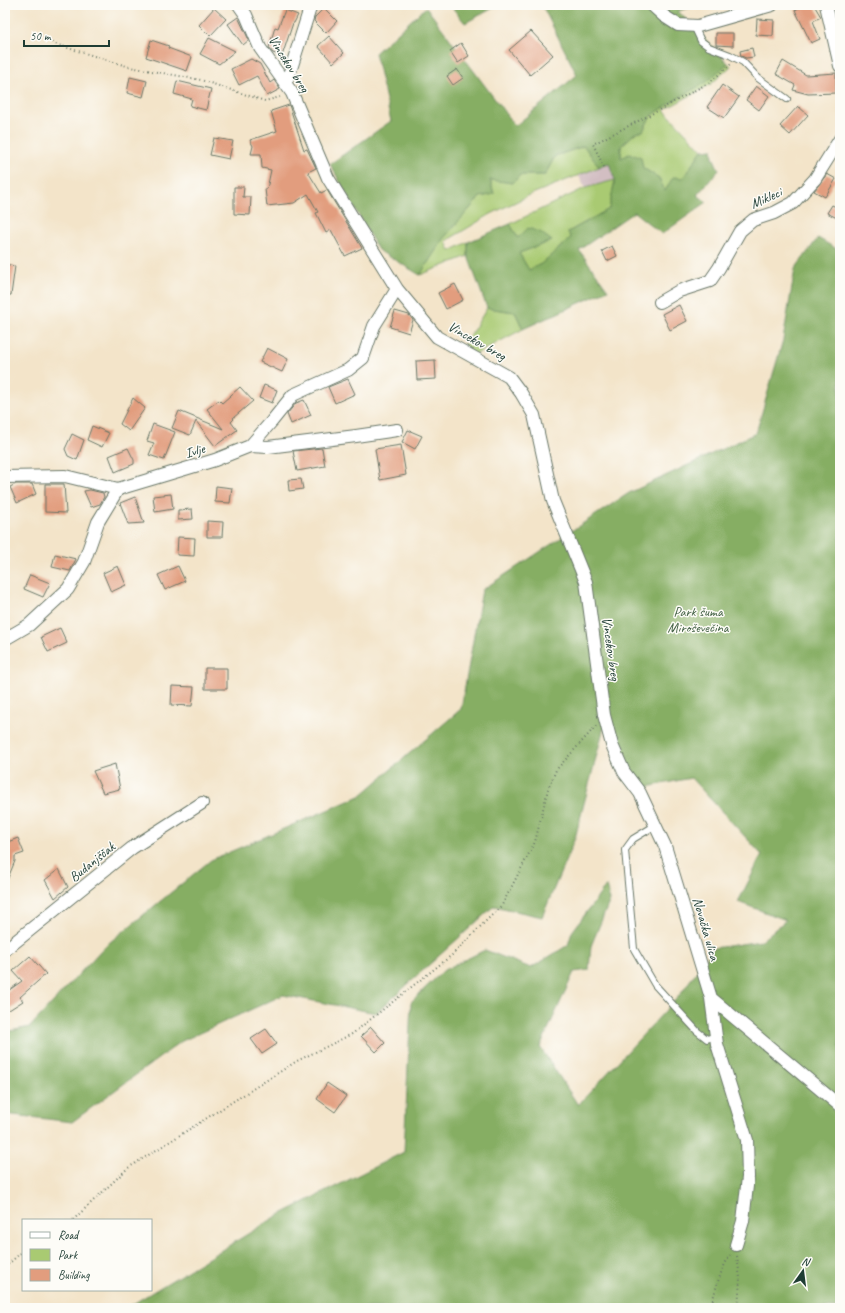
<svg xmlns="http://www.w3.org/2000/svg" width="845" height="1313" font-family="Caveat,sans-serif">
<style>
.industrial{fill:#d2bec2}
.green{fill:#a9ca72;stroke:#648453}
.forest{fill:#86ae64;stroke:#52764c}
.building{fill:#e29d7e}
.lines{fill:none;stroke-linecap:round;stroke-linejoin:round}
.service-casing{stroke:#697768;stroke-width:8}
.minor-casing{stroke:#697768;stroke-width:14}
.path{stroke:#697768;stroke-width:2;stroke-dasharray:1 3;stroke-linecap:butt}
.service{stroke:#fff;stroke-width:6}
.minor{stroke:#fff;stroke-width:12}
.labels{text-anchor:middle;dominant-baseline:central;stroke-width:3;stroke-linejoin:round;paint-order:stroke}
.street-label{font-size:14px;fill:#1f3d34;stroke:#fdfcf7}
.park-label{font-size:14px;fill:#426044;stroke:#fdfcf7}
</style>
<rect width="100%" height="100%" fill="#fdfcf7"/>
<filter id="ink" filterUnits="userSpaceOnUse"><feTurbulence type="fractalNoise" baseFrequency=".025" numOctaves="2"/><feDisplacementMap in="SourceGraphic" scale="8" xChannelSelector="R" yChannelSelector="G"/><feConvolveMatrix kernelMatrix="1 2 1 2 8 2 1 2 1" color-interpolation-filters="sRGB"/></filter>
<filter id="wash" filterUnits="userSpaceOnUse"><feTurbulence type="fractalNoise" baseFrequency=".012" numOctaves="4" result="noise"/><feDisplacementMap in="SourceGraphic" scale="16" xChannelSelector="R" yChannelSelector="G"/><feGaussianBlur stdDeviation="0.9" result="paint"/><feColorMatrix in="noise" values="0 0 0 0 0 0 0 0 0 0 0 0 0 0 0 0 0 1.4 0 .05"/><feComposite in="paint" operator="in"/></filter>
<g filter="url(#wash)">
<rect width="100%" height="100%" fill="#f3e4c9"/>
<path class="industrial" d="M609,163l6,17 -30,8 -7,-14z"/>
<path class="green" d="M728,63l3,3 -20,18 -47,26 38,40 -19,28 -18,14 -6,-14 -16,-10 -22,-10v-12l14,-13 8,-2 7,-14z
M584,146l15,21 -67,27 -41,20 -45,27 4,10 18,-9v14l-48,19 23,-36 37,-42 14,-3 -4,-15 22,4 8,-8h25l10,-19z
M615,180l-6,29 -41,23 3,6 -30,26 -12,6 -10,-17 33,-12 -34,-3 -8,-14 75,-36z
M487,308l28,4 8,17 -47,25 -13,-7z"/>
<path class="forest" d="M450,5h49l-34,18z
M542,5h158l-22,6 50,52 -20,18 -33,19 -25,17 -7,14 -8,2 -14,13v12l8,-4 12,3 2,11 16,10 6,13 8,-14 10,1 19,-28 10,-1 1,8 6,13 -22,25 10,7 -45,32 -28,-22 -55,38 29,40 -85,39 -8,-17 -28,-4 -19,-52v-14l42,-18 8,14 10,-10 12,4 12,9 -33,12 10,17 12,-6 30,-26 -3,-6 41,-23 6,-29 -6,-17 -10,4 -15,-21 -29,10 -10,19h-25l-7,8 -23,-3 4,14 -14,3 -37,42 -23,36 -42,-25 -48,-86 61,-43 -16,-68 51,-46 89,119 62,-51z
M818,238l22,13v1057h-712v-1l151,-92 125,-63 7,-150 33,-32 41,-20 46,18 37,-23 4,-13 34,-46 4,14 -19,46 -2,24 -15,2 -34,75 38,58 100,-108 36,-49 47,-7 25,-21 -48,-18 24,-47 -71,-77 -49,10 -38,-61 -29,111 -33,79 -48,-11 -118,107 -93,-18 -101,46 -110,81 -67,-8v-82l25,-5 74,-80 107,-87 149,-64 101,-87 21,-119 147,-97 127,-60 27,-93 12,-71z"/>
<g id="blocks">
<path class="building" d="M805,5h9l7,12 -8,4 7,18 -9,4 -16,-33z
M214,8l12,11 -16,17 -11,-11z
M324,8l13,13 -11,12 -12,-12 1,-4z
M285,10l13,5 -4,8h-1l-11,33 -9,-3 -4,-5 6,-21 3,1z
M238,17l11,23 -6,5 -15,-21z
M757,19l17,1 -1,16 -17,-1z
M531,31l22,24 -23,20 -21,-25z
M716,33h17v13l-17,-1z
M329,36l15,17 -11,10 -15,-17z
M209,38l26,13 -16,13 -19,-10z
M151,40l18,6 -1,2 24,9 -5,14 -41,-14z
M461,43l8,13 -11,7 -8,-12z
M752,48l2,9 -8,1 -5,-2 -1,-5z
M251,59l9,5 10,19 4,-3 6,9 -13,7 -10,-20 -18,9 -8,-16z
M783,61l23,14 30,-2v20l-28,1 -15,-4 2,-5 -19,-11z
M457,69l6,9 -10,7 -6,-9z
M130,77l17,4 -4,16 -16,-4z
M177,81l34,8 -5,21 -16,-4 2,-7 -18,-5z
M722,85l17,12 -15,21 -17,-11z
M756,86l13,10 -10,14 -13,-10z
M289,105l15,45 3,-1 9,19 -8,4 13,21 6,-3 35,58 -17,8 -14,-26 -5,3 -10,-20 2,-1 -10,-18 -14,9 -27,3 -2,-17h2l4,-19 -9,-2 -1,-14h-10l2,-8 -3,-6 27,-9 -6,-20z
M798,106l10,9 -18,20 -10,-9z
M214,138l19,3 -4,18 -19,-4z
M827,174l9,5 -11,18 -11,-6z
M234,187h10l-1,10h8l-1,18 -16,-1z
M832,205l8,4v4l-3,5 -10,-5z
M612,246l5,10 -10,5 -5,-10z
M5,264l10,2 -4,29h-6z
M455,284l8,16 -17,9 -8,-16z
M679,305l8,16 -17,9 -8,-16z
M395,311l14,4 4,5 -4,13 -19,-6z
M267,348l21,11 -6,13 -22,-10z
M435,360l1,19 -19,1 -1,-19z
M348,379l7,15 -20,9 -7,-16z
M264,385l13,5 -5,13 -13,-5z
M240,387l13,14 -20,17 1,1 -3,3 6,8 -22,16 -19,-25 -6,14 -18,-7 7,-17 44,18 -16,-20 12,-9 3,3z
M133,398l12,10 -16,23 -9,-7z
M304,400l7,15 -20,9 -4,-10 9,-11z
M153,424l22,8 -11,28 -15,-5 5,-12 -7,-2z
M92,426l17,7 -7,14 -15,-7z
M408,430l14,6 -7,13 -13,-7z
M72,434l12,6 -7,20 -9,-4 -3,-7z
M401,445l5,30 -26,5 -5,-31z
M128,448l6,12v4l-19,8 -6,-16z
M322,448l3,18 -28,5 -4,-20z
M301,479l2,10 -14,2 -1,-11z
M16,484h16l4,10 -19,9 -7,-16z
M45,484h19l2,29 -21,-1z
M216,486l16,2 -2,15 -15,-1z
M90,490l13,3 1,4 -4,7 -9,3 -7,-16z
M171,494l2,15 -18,3 -2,-16z
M135,497l9,26 -16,1 -8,-21z
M192,509l1,10 -15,1v-10z
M207,521l16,1 -1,15h-15z
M178,537l17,1 -1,18 -17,-1z
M55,554l21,5 -6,12 -18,-4z
M118,566l8,19 -15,7 -8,-19z
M178,566l7,15 -20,9 -7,-15z
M30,575l20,8 -7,14 -19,-8z
M60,628l7,15 -19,9 -7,-15z
M205,668h22v21h-22z
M172,686l22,1 -2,19 -21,-1z
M115,764l5,25 -17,4 -10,-22z
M18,838l6,15 -9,3v5l-10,24v-42z
M59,869l9,18 -13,11 -10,-18z
M30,956l16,18 -26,23 3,4 -14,9 -4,-5v-12l17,-12 -9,-10z
M371,1027l14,16 -9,9 -15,-16z
M266,1029l11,15 -15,10 -11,-15z
M327,1083l19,13 -11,16 -18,-13z"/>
</g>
</g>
<g filter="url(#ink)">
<use href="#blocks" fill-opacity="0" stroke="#697768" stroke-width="1"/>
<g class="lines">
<defs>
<path id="service" d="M694,26l7,15 8,6 21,8 13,7 15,16 29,21
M656,825l-23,14 -8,11 9,99 21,36 42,46 10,8 9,-3"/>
<path id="minor" d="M239,5l7,10 14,33 32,45 36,85 69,111 40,48 72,40 12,16 13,22 19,86 33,81 18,133 8,30 12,27 16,21 25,53 46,152 6,46 30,96 1,37 -5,44 -7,24
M652,5l12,11 14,9 20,1 74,-21
M826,5l14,61
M285,83l4,-8 22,-70
M660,302l19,-11 31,-10 9,-13 21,-37 13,-11 21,-7 19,-10 22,-24 25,-40
M250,446l18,1 88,-11 41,-6
M5,477l60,-1 53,13
M5,639l24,-14 39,-36 16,-27 14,-40 20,-33 97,-29 35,-14 22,-25 21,-26 55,-25 15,-12 11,-32 23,-37
M5,950l127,-102 70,-45
M711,998l129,108"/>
</defs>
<use href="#service" class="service-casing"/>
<use href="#minor" class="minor-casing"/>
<path class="path" d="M52,43l78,24 71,13 64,21 15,-4
M604,167l-11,-23 55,-28 62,-34 21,-18
M73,1220l55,-52 169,-107 55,-27 100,-79 50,-50 33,-63 13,-53 8,-19 40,-44
M737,1256l3,22 -2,30
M5,1267l18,-16
M711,1308c4,-18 9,-37 19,-53"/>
<use href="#service" class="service"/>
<use href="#minor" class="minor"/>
</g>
</g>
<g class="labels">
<g class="street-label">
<text transform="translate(289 64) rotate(58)">Vincekov breg</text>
<text transform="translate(766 198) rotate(-24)">Mikleci</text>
<text transform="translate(477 341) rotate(30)">Vincekov breg</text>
<text transform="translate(195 451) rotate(-16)">Ivlje</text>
<text transform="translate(611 649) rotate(82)">Vincekov breg</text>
<text transform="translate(92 862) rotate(-39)">Budanjščak</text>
<text transform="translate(706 929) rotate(74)">Novačka ulica</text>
</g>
<g class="park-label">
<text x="698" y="611">Park šuma<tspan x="698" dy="16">Miroševečina</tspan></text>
</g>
</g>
<rect width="845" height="1313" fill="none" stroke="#fdfcf7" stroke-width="20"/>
<rect x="22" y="1219" width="130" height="72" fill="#fdfcf7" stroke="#a4b0a9"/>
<rect x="30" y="1232" width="20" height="6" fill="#ffffff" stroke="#a4b0a9"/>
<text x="58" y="1239" font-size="12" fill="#1f3d34">Road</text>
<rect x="30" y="1249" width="20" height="12" fill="#a9ca72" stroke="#a4b0a9"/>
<text x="58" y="1259" font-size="12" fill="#1f3d34">Park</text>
<rect x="30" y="1269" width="20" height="12" fill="#e29d7e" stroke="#a4b0a9"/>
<text x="58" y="1279" font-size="12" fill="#1f3d34">Building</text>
<g transform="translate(803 1271) rotate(14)" stroke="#fdfcf7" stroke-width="3" paint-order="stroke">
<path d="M0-3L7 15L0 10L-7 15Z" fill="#1f3d34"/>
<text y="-6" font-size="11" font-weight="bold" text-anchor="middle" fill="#1f3d34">N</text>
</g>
<path d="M24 40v6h85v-6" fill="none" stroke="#1f3d34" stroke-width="2"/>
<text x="30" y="40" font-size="12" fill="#1f3d34" stroke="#fdfcf7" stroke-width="3" paint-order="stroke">50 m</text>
</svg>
